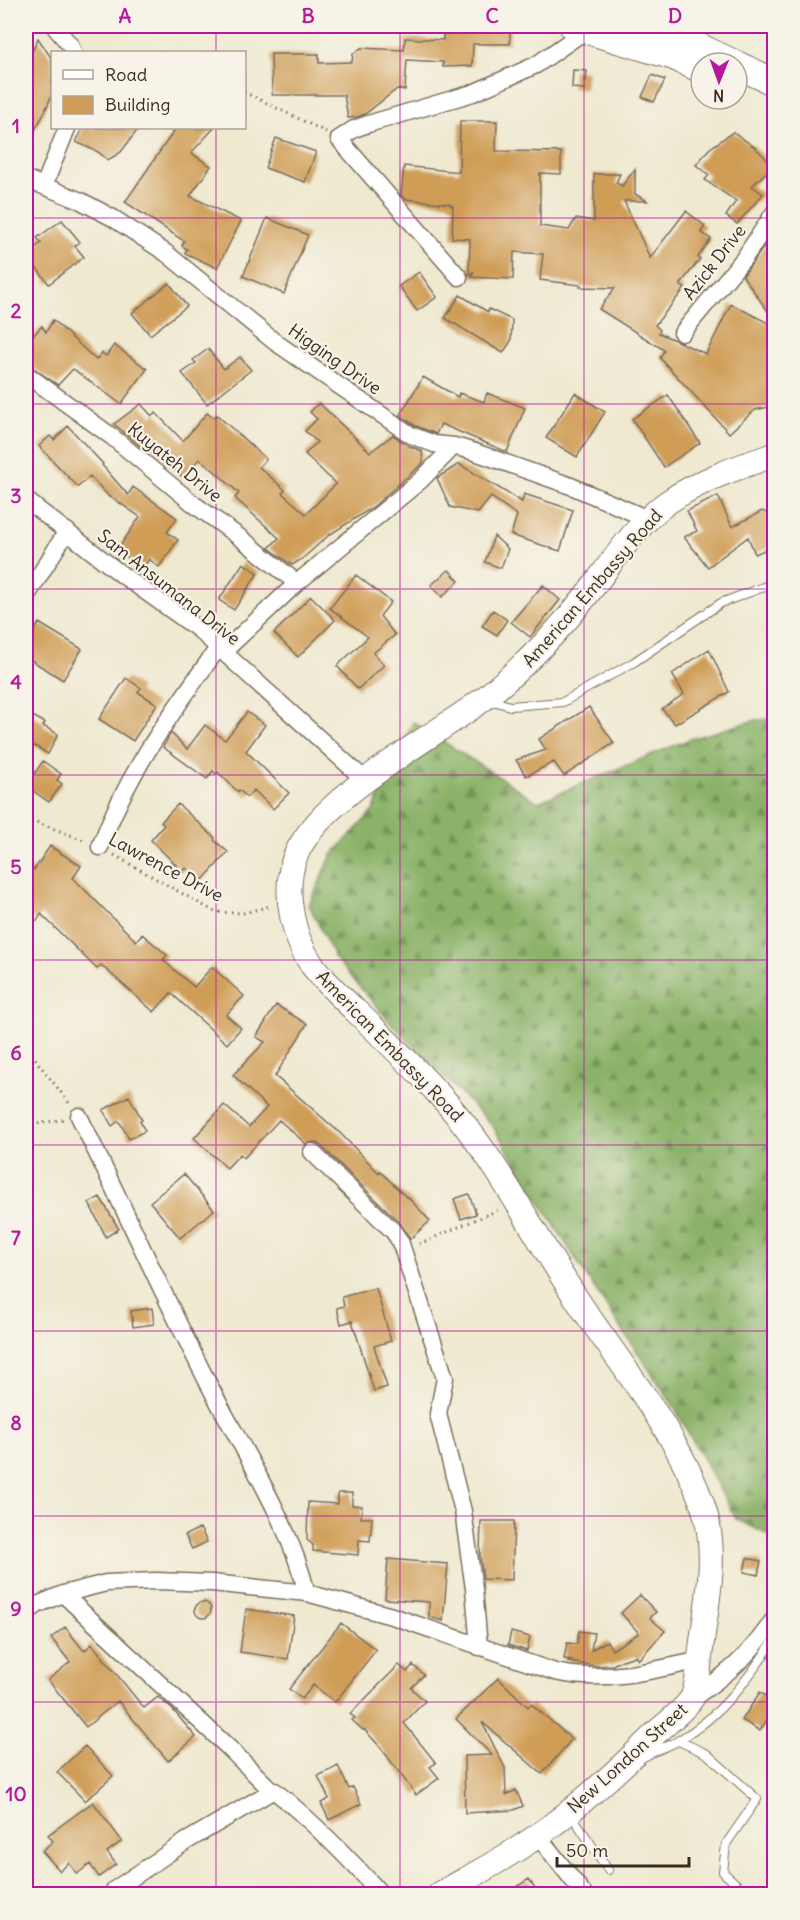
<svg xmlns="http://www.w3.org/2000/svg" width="800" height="1920" font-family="Delius,sans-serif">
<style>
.forest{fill:url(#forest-firs);stroke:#626e43;stroke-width:1.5}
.building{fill:#cf9d57}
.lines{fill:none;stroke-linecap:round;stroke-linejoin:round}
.lane-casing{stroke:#7a6d5c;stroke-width:10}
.street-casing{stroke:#7a6d5c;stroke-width:19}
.secondary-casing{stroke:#7a6d5c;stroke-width:26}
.primary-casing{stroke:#7a6d5c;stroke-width:29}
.path{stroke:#7a6d5c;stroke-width:3;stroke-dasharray:1.5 4.5;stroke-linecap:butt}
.lane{stroke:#fff;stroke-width:8}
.street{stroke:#fff;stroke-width:16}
.secondary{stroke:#fff;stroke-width:24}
.primary{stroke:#fff;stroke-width:27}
.grid{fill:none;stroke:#b5179e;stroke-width:1.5;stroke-opacity:0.55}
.labels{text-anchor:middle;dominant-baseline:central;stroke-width:4.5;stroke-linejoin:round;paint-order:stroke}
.street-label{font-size:18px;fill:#3b2a1e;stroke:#f7f3e8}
.neatline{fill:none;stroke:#b5179e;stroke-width:2}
.grid-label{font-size:20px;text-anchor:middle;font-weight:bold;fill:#b5179e}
</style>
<defs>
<pattern id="forest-firs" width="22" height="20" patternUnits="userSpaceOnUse" patternTransform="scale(1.5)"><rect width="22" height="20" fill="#8ab268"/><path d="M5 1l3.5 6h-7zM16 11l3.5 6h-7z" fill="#729155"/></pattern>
</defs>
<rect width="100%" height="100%" fill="#f7f3e8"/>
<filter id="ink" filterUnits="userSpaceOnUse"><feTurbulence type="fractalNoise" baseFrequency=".0167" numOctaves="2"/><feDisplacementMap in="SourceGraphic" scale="12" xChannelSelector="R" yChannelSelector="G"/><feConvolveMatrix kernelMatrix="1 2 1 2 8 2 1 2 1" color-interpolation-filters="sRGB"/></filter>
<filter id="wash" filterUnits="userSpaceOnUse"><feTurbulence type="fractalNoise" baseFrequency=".008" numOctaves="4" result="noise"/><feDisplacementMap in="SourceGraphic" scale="24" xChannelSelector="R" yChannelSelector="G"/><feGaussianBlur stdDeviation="1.35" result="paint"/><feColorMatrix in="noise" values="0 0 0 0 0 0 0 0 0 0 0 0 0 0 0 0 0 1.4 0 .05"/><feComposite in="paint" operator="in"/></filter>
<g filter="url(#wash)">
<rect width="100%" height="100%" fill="#efe9d0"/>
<path class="forest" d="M774,719v819l-38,-19 -63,-114 -88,-131 -93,-149 -103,-104 -54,-63 -26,-53 23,-50 41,-44 40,-89 125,80 152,-63 66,-19z"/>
<g id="blocks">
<path class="building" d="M443,26h67v18h-37l-1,22 -29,1v-5l-36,-2 -2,30 -8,-1 -32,25 -8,3 -9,1 -4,-23h-72l-1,-41h48v9l33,-1 1,-8 8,-6 43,2 1,-12 38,2z
M38,38l14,21v35l-9,22 -17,29v-79z
M573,70l14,1 -2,18 -13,-1z
M652,75l13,5 -11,22 -12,-5z
M460,121h37l-1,30 65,1v22l-21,-1v53l29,4 7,-12 18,3v-47h26l-4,9 6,3 13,-17v25l12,7h-23l26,57 36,-47 19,15 -4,6 10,7 -13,18 2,2 -20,26 5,3 -30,37 5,5 -1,3 47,21 25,-50 43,22v80l-19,4 -26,23 -69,-75 4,-8 -65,-41 16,-21 -35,-1 1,-2 -41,-5 3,-26 -29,-2 -1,27 -42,-2 3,-6 -5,4 1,-36 -18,-1 1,-32h-2l-1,-2 -45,-5 -4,-4 3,-29 55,6z
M83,128h56l-18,24 -13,8 -10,-8 -22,-10z
M176,128h38l-23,25 20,13 -21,30 51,25 -24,47 -32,-15 2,-4 -5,-3 2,-5 -59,-39z
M733,132l23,16 17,18 -21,20 11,8 -26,30 -11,-8 10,-15 -31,-21 4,-5 -13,-10 13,-16z
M276,138l40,14 -11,30 -40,-14z
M267,218l41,17 -24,59 -41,-18z
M62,220l18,22 -5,4 9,11 -35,27 -23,-29 15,-12 -4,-5z
M768,241l6,3v76l-31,-44z
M419,272l18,25 -20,14 -18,-25z
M169,283l18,23 -37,29 -18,-22z
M460,295l28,17 1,-3 23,11 -1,21 -8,12 -58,-35z
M53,320l43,40 6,-7 4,3 8,-11 33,24 -26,35 -48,-35 -15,16 -32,-22v-20l16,-17 4,6z
M208,349l16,20 16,-12 11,13 -44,34 -25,-31 14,-10 -3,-3z
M423,377l35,20 1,-4 25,9 3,-9 38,15 -18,44 -66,-28 -5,10 -20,-8 -16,-11z
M575,393l30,19 -28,45 -31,-19z
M668,395l32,48 -36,24 -32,-48z
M319,403l51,49 23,-17 14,10 15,6 1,12 -50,44 -44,28 -27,24 -10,6 -23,-17 10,-10 -44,-40 4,-5 -29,-26 -11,-8 -16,18 -34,-31 -4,4 -31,-26 27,-20 11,12 4,-3 27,28 24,-28 7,5 3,-3 49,44 -7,8 26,23 -3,3 24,21 30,-30 -31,-30 12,-12 -12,-11 12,-12 -7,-7z
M68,426l35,38 -1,1 26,30 5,-8 44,31 -10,14 11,8 -19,27 -10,-8 -6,9 -26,-18 23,-33 -29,-20 -1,1 -20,-22 -12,11 -39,-41 11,-10 4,4z
M459,464l63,38 2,-8 49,16 -13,41 -49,-16 6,-20 -26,-18 -13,16 -28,-6 -13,-29z
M718,496l14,31 30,-16 12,5v30l-19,8 -7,-17 -40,30 -24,-30 13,-6 -10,-20z
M494,536l14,13 -7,19 -16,-6z
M243,563l15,10 -24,37 -15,-10z
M449,570l10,11 -17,16 -11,-12z
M356,575l35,27 -11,14 15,19 -22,18 11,12 -26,24 -21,-23 31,-29 -38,-29z
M543,585l17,15 -30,37 -19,-15z
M311,596l24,24 -37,37 -24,-24z
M493,610l14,10 -10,15 -15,-9z
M39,623l43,26 -19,31 -37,-23v-12z
M709,649l20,43 -54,32 -13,-15 22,-15 -12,-20z
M126,678l15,10 -3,4 19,12 -24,37 -34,-22z
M589,707l25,36 -50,33 -10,-14 -28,14 -10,-16 30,-10 -7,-11z
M26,712l19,11 -2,3 15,8 -10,20 -22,-13z
M247,712l18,13 -19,26 43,42 -16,16 -19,-19 -7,7 -8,-7 -1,2 -20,-20 -2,2 -3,-3 -6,8 -44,-32 8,-14 16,16 18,-24 20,15z
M43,761l18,13 -4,6 5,4 -13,18 -23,-16z
M178,804l37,34 -1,2 14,12 -27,30 -15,-14 -3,4 -32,-32 13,-15 -3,-3z
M50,846l31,20 -8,12 63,63 6,-7 25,21 -4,5 31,27 18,-20 32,29 -18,19 15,13 -14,16 -56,-51 -17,19 -53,-47 -4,4 -56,-55 -4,7 -11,-6v-50l8,5z
M276,1005l31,19 -32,52 65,57 39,40 1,-2 26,26 1,-1 23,25 -20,18 -10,-16 -81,-79 -5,-2 -8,2 -27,-24 -35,38 -4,-4 -13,14 -33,-30 30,-33 25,22 18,-20 -34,-32 32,-33 -9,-5z
M129,1096l13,24 -2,1 5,10 -16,8 -10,-18 -7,5 -9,-16z
M184,1174l30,36 -34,28 -30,-36z
M469,1194l7,20 -15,5 -7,-20z
M100,1197l19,32 -13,8 -17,-34z
M376,1288l15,53 -17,5 13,41 -13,4 -22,-70 -11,3 -4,-16 7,-2 -2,-9z
M152,1308l2,16 -21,3 -2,-16z
M338,1493h14v12l10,1 -1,12h11l-2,23 -11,-1 -1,15 -45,-4v-6l-6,-5 1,-38 30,2z
M481,1521h33l-2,59 -29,-1 -3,-24z
M200,1528l7,14 -15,7 -7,-14z
M747,1558l14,3 -3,14 -14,-3z
M388,1559l60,5 -5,57 -14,-4v-15l-44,-3z
M640,1595l16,17 -6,6 15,13 -27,29 -3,-4 -15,5 -7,4 -17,1 -28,-4 4,-2 -8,-1 3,-16 10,1 2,-13 15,2 -3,17 16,-9 5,9 27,-17 -18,-20z
M195 1610a8 8 0 1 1 16 0a8 8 0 1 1-16 0Z
M246,1609l48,7 -6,43 -48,-7z
M341,1623l35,27 -41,52 -22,-17 -11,14 -13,-10z
M65,1627l19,24 8,-7 52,64 14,-11 15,13 23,27 -28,24 -50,-60 -32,26 -38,-47 22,-18 -19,-24z
M511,1632l19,5 -3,14 -19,-6z
M399,1665l8,7 6,-7 11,10 -13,13 14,13 -21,22 32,40 -6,4 9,11 -23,17 -35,-47 -17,-19 -1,1 -11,-10 3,-2 -5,-4z
M498,1678l30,29 3,-3 41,35 -30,35 -60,-52 23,46 1,27 10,-5 7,16 -9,4 -49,3 -1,-57 28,-1 -36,-36z
M760,1692l14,10v6l-14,23 -18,-11z
M85,1746l28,30 -28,25 -28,-29z
M338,1766l11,23 4,-2 8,17 -32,16 -8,-17 8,-4 -11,-23z
M93,1802l29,39 -15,11 9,12 -17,13 -9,-13 -13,10 -8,-11 -9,8 -18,-20 11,-10 -5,-6z
M529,1879l10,15h-34z"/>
</g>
</g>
<g filter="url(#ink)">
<use href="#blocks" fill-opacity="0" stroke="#7a6d5c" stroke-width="1.5"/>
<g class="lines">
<defs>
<path id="lane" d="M490,700l20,6 53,-4 71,-40 87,-59 53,-20
M679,1741l28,13 50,45 -31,45 -3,28 24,22
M646,1756c10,-7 23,-9 33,-16 41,-23 70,-62 95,-100
M576,1813l-3,4 35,53"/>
<path id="street" d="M54,26l16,19 3,7
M26,179l55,22 32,17 53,35 109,89 136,93 23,9 20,2 21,6 96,34 77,33
M44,186l23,-58
M459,277l-120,-138 15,-10 14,-5 105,-31 63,-28 50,-35 1,-4
M682,333l63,-76 29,-44
M26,374l85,62 84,69 47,34 55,44
M26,500l95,74 77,55 168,152
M26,597l41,-66
M223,652l74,-69 124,-103 33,-34
M100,847c27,-74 73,-136 118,-199
M79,1116c42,86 82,174 125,259 36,72 83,140 103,218
M312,1152l81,79 7,10 45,137 -7,36 25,97 11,78 5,58
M63,1594l166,154 43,43
M26,1613l11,-8 26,-11 43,-11 50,-2 56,2 95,10 85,23 163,56c49,11 96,-1 145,-12
M693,1698c36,-25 57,-43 81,-79
M538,1836l46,58
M114,1890l71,-48 87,-51h3c39,32 73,66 106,103"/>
<path id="secondary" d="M440,1894c33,-19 68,-37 100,-60 42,-30 80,-65 117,-102 8,-7 30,-25 35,-34 6,-10 8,-44 10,-57 6,-44 16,-91 1,-135 -24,-70 -79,-137 -121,-199 -49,-72 -87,-154 -147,-217 -24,-26 -50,-51 -76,-76 -16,-15 -33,-31 -47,-49 -19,-27 -28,-70 -19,-102 18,-64 145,-127 197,-169 35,-29 67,-61 95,-97 26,-32 49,-71 83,-95 32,-22 70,-35 106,-47"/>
<path id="primary" d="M573,26l100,30 28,13
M640,26l42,13 51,24
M737,65l37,17"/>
</defs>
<use href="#lane" class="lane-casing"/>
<use href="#street" class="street-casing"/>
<use href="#secondary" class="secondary-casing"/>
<use href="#primary" class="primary-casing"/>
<path class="path" d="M244,92l82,40
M31,820l55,21
M114,855l101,57 28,1 28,-7
M26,1043l12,20 32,41
M26,1126l39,-7
M419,1244l79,-34"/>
<use href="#lane" class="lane"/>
<use href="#street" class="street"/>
<use href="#secondary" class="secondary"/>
<use href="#primary" class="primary"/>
</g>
</g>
<path class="grid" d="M216,26v26M400,26v1868M584,26v1868M216,128v1766M26,218h748M26,404h748M26,589h748M26,775h748M26,960h748M26,1145h748M26,1331h748M26,1516h748M26,1702h748"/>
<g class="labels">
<g class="street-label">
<text transform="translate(714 262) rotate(-52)">Azick Drive</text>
<text transform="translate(335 359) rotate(35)">Higging Drive</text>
<text transform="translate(175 462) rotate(39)">Kuyateh Drive</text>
<text transform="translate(169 587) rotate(38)">Sam Ansumana Drive</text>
<text transform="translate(592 588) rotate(-49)">American Embassy Road</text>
<text transform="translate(166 867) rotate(28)">Lawrence Drive</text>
<text transform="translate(390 1046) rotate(46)">American Embassy Road</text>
<text transform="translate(627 1758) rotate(-42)">New London Street</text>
</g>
</g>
<rect width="800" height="1920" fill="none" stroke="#f7f3e8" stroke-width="66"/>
<rect x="51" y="51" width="195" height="78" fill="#f7f3e8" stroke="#aca397" stroke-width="1.5"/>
<rect x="63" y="70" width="30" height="9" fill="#ffffff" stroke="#aca397" stroke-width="1.5"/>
<text x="105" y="81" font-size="18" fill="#3b2a1e">Road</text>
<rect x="63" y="96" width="30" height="18" fill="#cf9d57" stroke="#aca397" stroke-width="1.5"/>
<text x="105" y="111" font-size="18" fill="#3b2a1e">Building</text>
<g transform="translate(719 81) rotate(181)"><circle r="28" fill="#f7f3e8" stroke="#aca397" stroke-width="1.5"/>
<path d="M0-4.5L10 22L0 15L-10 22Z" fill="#b5179e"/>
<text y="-9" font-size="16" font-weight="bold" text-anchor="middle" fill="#3b2a1e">N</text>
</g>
<path d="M557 1857v9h132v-9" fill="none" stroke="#3b2a1e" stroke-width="3"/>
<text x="566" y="1857" font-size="18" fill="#3b2a1e" stroke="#f7f3e8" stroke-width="4.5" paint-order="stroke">50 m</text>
<rect x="33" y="33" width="734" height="1854" class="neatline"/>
<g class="grid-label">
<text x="125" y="23">A</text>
<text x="308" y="23">B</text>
<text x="492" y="23">C</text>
<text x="675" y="23">D</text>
<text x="16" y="133">1</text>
<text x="16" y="318">2</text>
<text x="16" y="503">3</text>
<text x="16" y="689">4</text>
<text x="16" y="874">5</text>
<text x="16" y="1060">6</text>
<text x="16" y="1245">7</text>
<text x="16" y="1430">8</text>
<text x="16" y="1616">9</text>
<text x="16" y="1801">10</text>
</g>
</svg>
